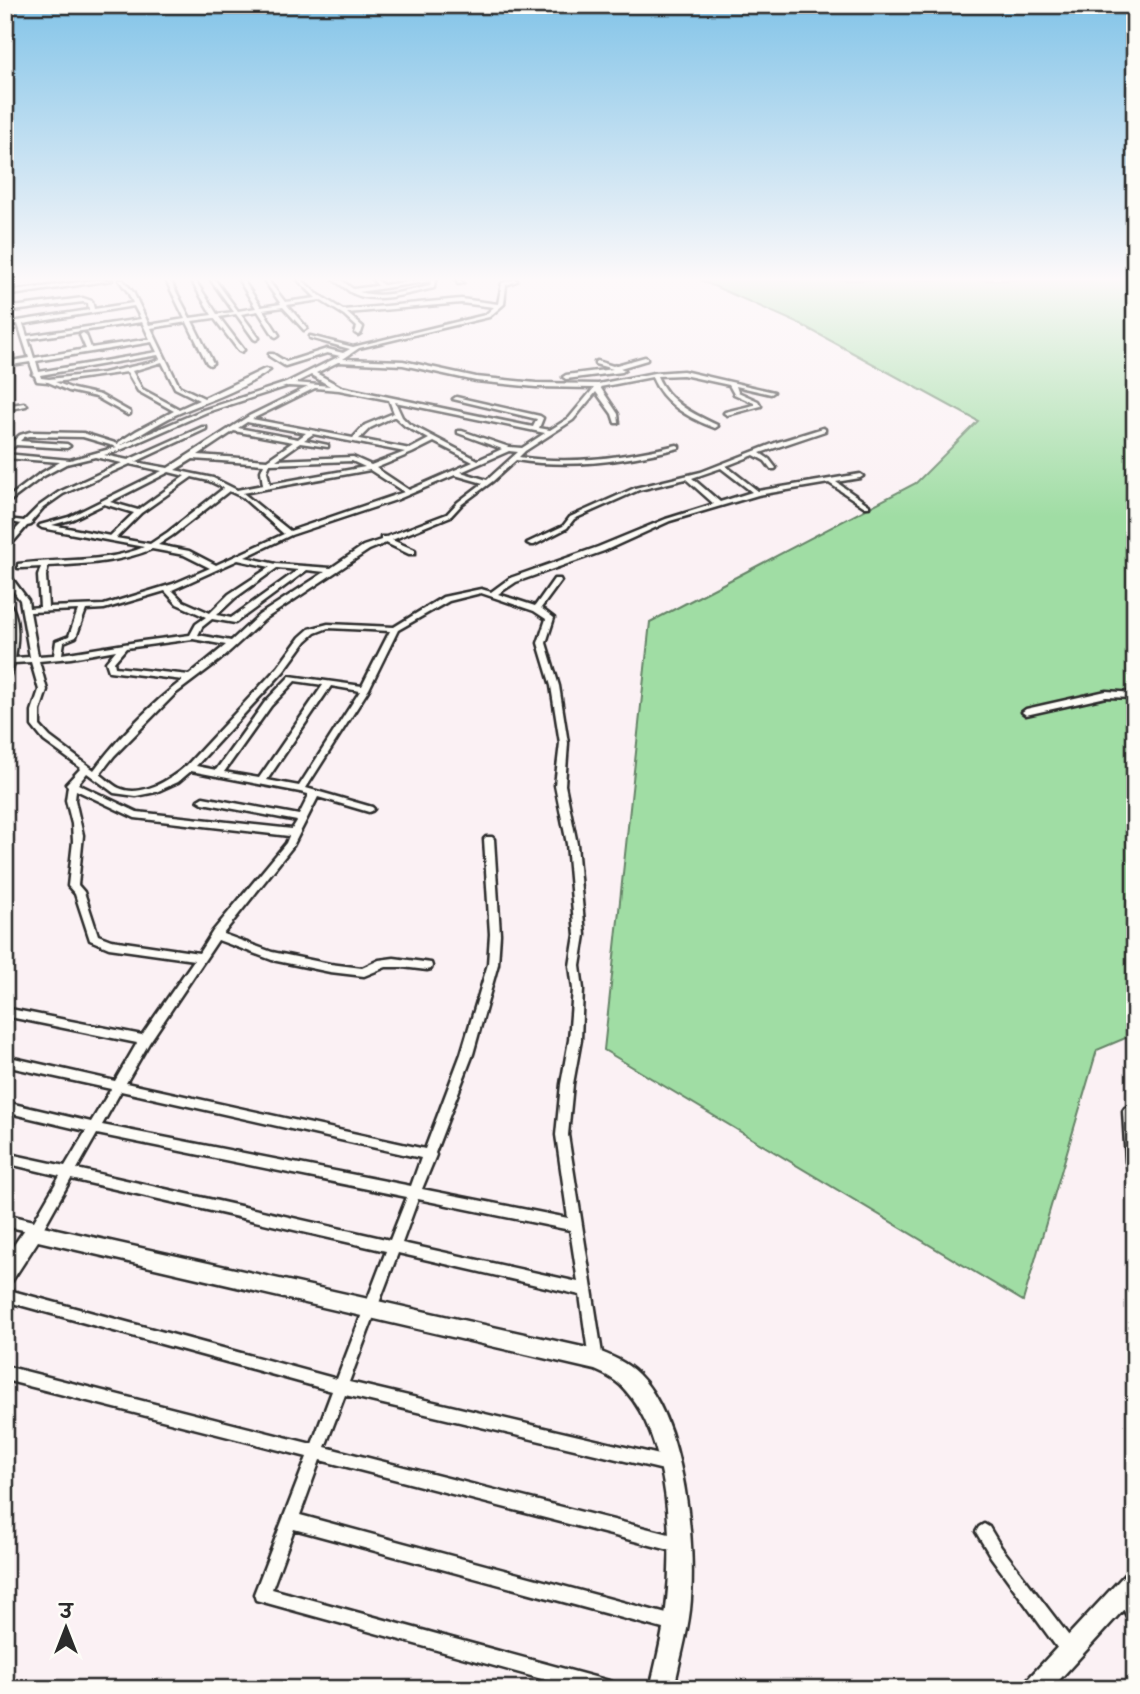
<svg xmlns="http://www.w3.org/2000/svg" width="1140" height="1694" font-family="Caveat,'Playpen Sans Deva',sans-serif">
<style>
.green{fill:#a0dda4;stroke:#668468;stroke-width:2}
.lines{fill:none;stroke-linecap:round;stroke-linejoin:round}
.street-casing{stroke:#2b2b2b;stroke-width:5}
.secondary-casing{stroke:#2b2b2b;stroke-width:5}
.street{fill:#fdfcf7;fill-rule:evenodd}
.secondary{fill:#fdfcf7;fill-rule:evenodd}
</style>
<rect width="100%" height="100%" fill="#fbf1f4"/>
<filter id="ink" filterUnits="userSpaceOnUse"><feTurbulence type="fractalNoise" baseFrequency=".0143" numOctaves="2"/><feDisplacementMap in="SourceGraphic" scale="14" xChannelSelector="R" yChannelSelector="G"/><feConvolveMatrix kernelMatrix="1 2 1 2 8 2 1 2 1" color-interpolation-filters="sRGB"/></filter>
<g filter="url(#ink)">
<path class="green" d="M700,280h435v754l-38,16 -74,251 -419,-251 46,-428 266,-139 62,-62 -178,-97z"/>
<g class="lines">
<defs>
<path id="street" d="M5,280h3l4,15 -5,-1z
M119,280h4l10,12 16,33 36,-6 -19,-39h4l20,38 22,-3 -21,-35h4l22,34 17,-2 -23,-32h4l23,31 18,-3 -17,-28h4l18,27 20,-3 -17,-24h4l17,22 31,-4 -18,-18h4l14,13 27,17 118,-11 37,5 4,-21 10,-3h5v1l-11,4 -2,19 -15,13 -130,31 -16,11 60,2 73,16 60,6 62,1 56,-11 29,-2 91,21 -3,2 -35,-8 2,6 20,9 3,5 -34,9 -3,-2 1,-1 29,-7v-2l-20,-9 -5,-9 -46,-10 -26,1c11,26 36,38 60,49l1,1 -3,2c-26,-10 -52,-24 -63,-51l-52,10 18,27 1,9h-4l-3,-9 -16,-22 -23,28 -48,31 -6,6c54,8 106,0 158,-12l2,1v2c-54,13 -108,21 -163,12l-23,21 -31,23 -11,12 -59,24 23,10v4h-6l-23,-11 -17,7 -104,69 -45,41 -45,34 -61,62 -14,18c6,4 12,11 19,14 22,10 51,-8 67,-22l92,-99 22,-30 9,-8 19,-5 66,3 49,-30 38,-8 10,3 19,-14 88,-31 68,-28 48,-15 -28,-25 -47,11 -65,29 -7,9 -33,17h-3l-4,-2 36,-17 7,-9 65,-29 66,-16 74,-29 48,-15 2,1v2l-65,22 9,6 7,9 -1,1h-4l-6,-8 -11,-6 -28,11 32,25 102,-17 3,2 -3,2 -24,4 33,23v2h-4l-36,-24 -71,12 -88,26 -66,30 -88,31 -18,12 37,12 19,-27h6l1,2 -20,27 13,10 -8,25 13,43 9,57 -3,42 12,59 8,91 -5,31 3,23 -2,51 -8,44 -5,51 35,225 -2,5 -5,2 -5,-2 -2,-5 -9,-65 -182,-42 -49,129 319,75 5,2 2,5 -2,5 -5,2 -323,-76 -20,52 356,90 5,3 3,5 -3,5 -5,3 -361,-93 -20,55 374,101 6,2 2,6 -2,6 -6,2 -380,-103 -22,60 337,92 6,2 2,6h-39l-322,-89 -2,-6 53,-137 -302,-77v-14l307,78 20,-53 -327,-90v-12l332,90 49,-128 -315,-72 -32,57 -5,2 -5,-2 -1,-5 -23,-5v-12l29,7 26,-45 -55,-13v-10l60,13 21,-35 -81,-19v-10l86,20 20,-33 -106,-23v-10l110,25 22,-38 -132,-27v-8l137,27 52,-75 -85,-12 -19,-8 -15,-46 -7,-8 5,-45 -1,-17 -6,-24 2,-14 -2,-2 15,-16 -37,-27 -12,-15v-15l7,-21 -8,-28 -17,1 -5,15 -4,2v-15l5,-26 -5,-40c16,12 13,41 10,59l15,-1 -10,-57 -15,-20v-7h3l20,27 1,8 11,-1 -2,-31 3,-9 -20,1h-3v-4c41,-6 86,0 126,-17l-102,-19 -3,-2 1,-1 29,-8 93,-46 -32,-7 -67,30 -20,14 -12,14 1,2 -1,1 -4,1 -19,22h-3v-7l16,-17 -14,-3v-2l17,2 15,-15 20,-14 63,-29 -27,-6 -29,7 -24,13 -37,28v-5l33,-25 22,-13 -55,-4v-4l65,6 47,-13 -34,-10 -53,-1 -6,1 -4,4 47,3 3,2 -3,2 -51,-3 -11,9v-6l15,-13 10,-3 53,1 35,11 1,-2 17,-11 38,-20 -36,-20 -11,-19 -72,10 18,7 27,6 30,17v2l-2,1 -32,-18 -27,-6 -21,-9 -11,-1 -2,-5 -3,-2 2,-1 -4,-11 -25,4v-4l24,-4 -11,-34 -13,3v-4l84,-13 -1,-7 -5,-1 -78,10v-4l78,-10 9,3 2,8 39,-6 -5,-11zM320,300l24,15 13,12 -2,6 3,2 3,-2 2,-6 -16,-14 114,-10 33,4 -9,8 -132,32 -43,-11v2l40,11 -7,4 -16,-4 -41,13 -13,-8h-4v2l16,10 42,-13 13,3 -54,27 -83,27 -81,35h-1c19,-9 35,-21 54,-30 31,-14 66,-24 95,-45l-5,-1 -61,29 -25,-12 -28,-58 36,-6 20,41 3,2 3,-2 -21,-42 22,-3 25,33 2,1 3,-2 -25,-33 17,-3 18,25 2,1 3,-2 -18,-24 17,-3 16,25 2,1 3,-2 -16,-25 20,-3 21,23 3,-2 -20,-23zM134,306l7,13 -114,17 -4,-12zM142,322l8,17 -59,9 -5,-13 -3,-2 -3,2 6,14 -52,9 -6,-19zM152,342l5,10 -118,20 -3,-11zM158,355l2,4 -7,3 -50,11 -54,6 -8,-1 -1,-3zM162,362l13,26 24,12 -20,9 -37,-20 -10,-18zM338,362l65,3 73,16 60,6 58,1 -25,30 -19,12 -11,-2 4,-10 -3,-2 -84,-19 -3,2 84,20 -4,8 -192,-40 -25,-14zM311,375l19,11 -35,-3zM288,386l20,1 -59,29 -81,52 -33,-6 71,-33v-2h-4l-74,33 -24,-5 14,-4 89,-39zM315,388l24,2 50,10 5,13 -29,12 -12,13 -101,-19zM395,402l150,31 -23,15 -13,-1 -47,-16h-4v2l44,16 -24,11 -69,-36 -7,-7zM393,417h2l10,9 24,13 -19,10 -51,-10 11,-11zM247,422l59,11 -8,6 -60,-11zM234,431l59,11 -26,18 -69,-5zM313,434l92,18 -34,13 -18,-8 -77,3 24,-17 28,4v-2l-24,-5zM434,442l39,20 -64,28 -33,-22 36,-15zM509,451l9,1 -31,28 -26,-8zM193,459l71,5 -3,7 2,14 -26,5 -24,-12 -38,-8zM352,461l13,6 -95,17 -3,-13 3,-7zM721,468l31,24 -32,10 -28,-24zM370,470l34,22 -114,39 -47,-38zM169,472l16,4 -47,34 -28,-8zM455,475l28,8 -25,19 -11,12 -61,23h-5v3l-18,6 -32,22 -55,-4 -31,-7 46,-22 105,-35zM192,477l17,4 15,7 -56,44 -18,12 -34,-6 25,-25zM229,491l13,6 42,37 -68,31 -27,-14 -31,-6 15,-10zM104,504l30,9 -24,23 -58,-11 21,-6zM152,549l32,6 26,13 -37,16 -69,21 -56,2 -2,-31 2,-10c35,-2 71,-3 104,-17zM238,560l32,7 -41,27 -19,19 -27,-12 -11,-11zM277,568l21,2 -67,48 -14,-3 18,-17zM307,570l18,2 -66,43 -28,26 -33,-6 4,-8 10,-8 23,4zM165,591l12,13 29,13 -10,7 -6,11 -47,6 -81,13 2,-12 12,-5 10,-27 18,-1zM481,593l53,18 12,8 -8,24 13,43 9,57 -5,42 12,59 8,91 -5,31 3,23 -4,51 -8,44 -5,51 12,83 -146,-29 14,-34 -1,-2 38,-99 25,-90 2,-30 -6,-95 -2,-2h-6l-2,2 6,95 -2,30 -27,90 -36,95 -299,-66 23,-40 69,-103 54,20 58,12 34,4 22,-9h16l25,3 4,-1 1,-3 -1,-3 -37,-5 -15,2 -17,8 -32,-4 -58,-12 -49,-18 70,-88 25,-49 51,15 3,-1 2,-2 -2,-2 -66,-19 63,-99 29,-59 51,-29zM78,610l-9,26 -13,5 -2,14 -16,1 -8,-44zM328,628l62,3 -28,55 -72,-10 -25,26 -49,68 -20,-4 88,-95 22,-30 9,-8zM193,639l33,6 -37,30 -74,-8 -1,-5 12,-14zM116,650l-10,12 3,9 74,9c-30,22 -66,59 -89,90l-44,-33 -10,-11v-15l7,-21 -8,-29 32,-3zM295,681l28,4 -64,93 -35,-6 47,-66zM331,686l29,5 -61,95 -32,-6zM191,771l109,21 8,2v3l-9,18 -96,-18 -5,3 5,3 94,18 -5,8 -155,-17 -59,-28 9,-11 27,20 22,3 20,-4 22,-10zM76,790l59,28 154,18 -3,7 -73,88 -14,22 -88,-13 -13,-5 -14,-43 -6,-7 5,-50 -8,-35zM121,1091l300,67 -10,28 -309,-61zM97,1134l310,63 -17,43 -313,-71zM418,1199l152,31 8,52 -176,-39z
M373,280h4l8,7 -5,1z
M431,280h4l-1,8c-24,5 -64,18 -85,3l3,-2c24,12 53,2 78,-3z
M456,280h4l3,3 -5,1z
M645,357l2,1v2l-27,8 5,2 -3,2 -56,7 -3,-2 3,-2 47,-6 -18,-5v-2l2,-1 16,5z
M24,403l3,2 -1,1 -21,4v-4z
M1106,691l29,2v5l-29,-1 -80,18 -4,-3 4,-3z
M1129,1106l4,2 2,3v66l-4,-1 -5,-14 -3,-51 2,-3z
M984,1524l5,3 12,20 74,97 2,6 -2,6 -6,2 -6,-2 -72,-99 -15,-25 3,-5z
M1124,1585l6,2 5,11v25l-6,-2 -13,-28 2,-6z"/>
<path id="secondary" d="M96,280h16l-107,16v-4z
M334,280h7l12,9 68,-9h16l-85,13z
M34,1224l562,126c15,6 30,12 42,24 47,46 59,173 52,236 -3,26 -11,52 -16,79h-24c6,-27 13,-53 16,-80 8,-63 4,-168 -40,-218 -8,-10 -19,-16 -31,-21l-557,-129 -26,40 -7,3v-26l22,-32z
M1135,1569v28l-84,92h-29l4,-8 101,-109z"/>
</defs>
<use href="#street" class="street-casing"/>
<use href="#secondary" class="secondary-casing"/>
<use href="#street" class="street"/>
<use href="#secondary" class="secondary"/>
</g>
</g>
<linearGradient id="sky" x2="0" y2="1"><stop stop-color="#83c4e8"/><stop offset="0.54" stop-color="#fdf9fa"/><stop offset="1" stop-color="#fdf9fa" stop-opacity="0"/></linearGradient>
<rect width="1140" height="517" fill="url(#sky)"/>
<rect width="1140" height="1694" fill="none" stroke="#fdfcf7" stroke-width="28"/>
<rect x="14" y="14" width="1112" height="1666" fill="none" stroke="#2b2b2b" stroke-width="2.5" filter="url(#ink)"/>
<g transform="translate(66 1628)" stroke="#fdfcf7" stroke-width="5" paint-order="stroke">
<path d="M0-5L12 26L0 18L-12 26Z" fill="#2b2b2b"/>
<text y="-10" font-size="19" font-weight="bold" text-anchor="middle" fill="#2b2b2b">उ</text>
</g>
</svg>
